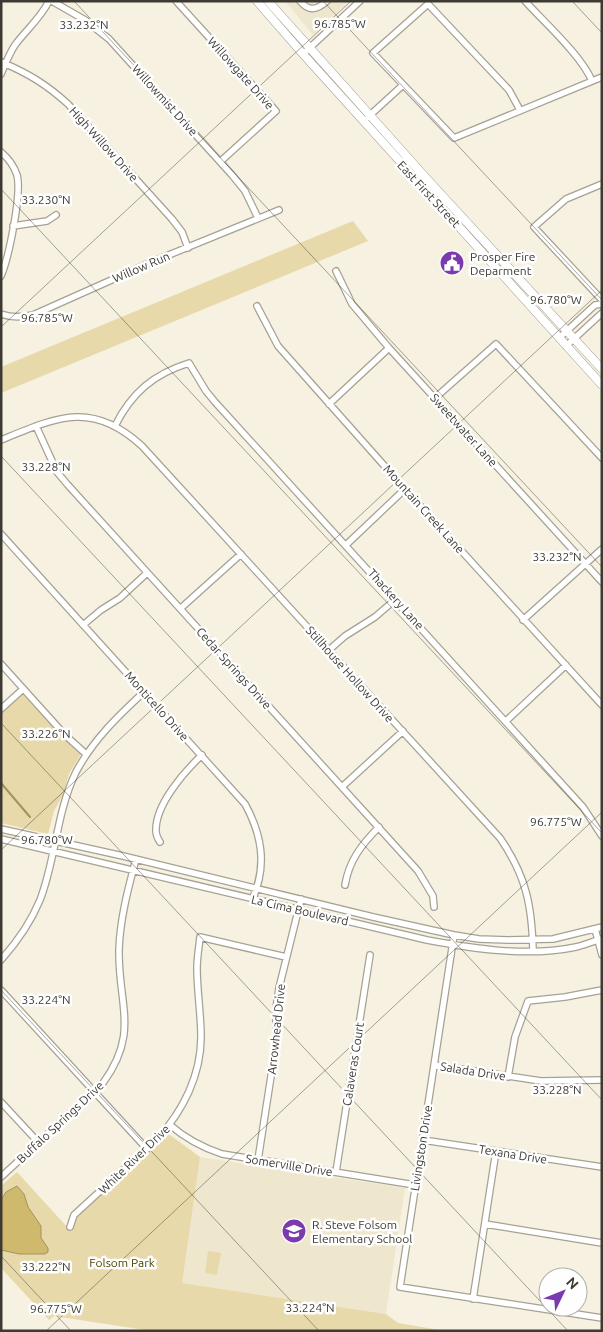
<svg xmlns="http://www.w3.org/2000/svg" width="603" height="1332" font-family="Ubuntu,sans-serif">
<style>
.built{fill:#eee7ce}
.green{fill:#e7d9a9}
.water{fill:#cfb96d;stroke:#a3935c}
.lines{fill:none;stroke-linecap:round;stroke-linejoin:round}
.stream{stroke:#a3935c;stroke-width:2}
.minor-casing{stroke:#a6a192;stroke-width:8}
.major-casing{stroke:#a6a192;stroke-width:9}
.minor{stroke:#fff;stroke-width:5.5}
.major{stroke:#fff;stroke-width:8}
.ticks{fill:none;stroke:#3c3a33;stroke-width:1;stroke-opacity:0.45}
.labels{text-anchor:middle;dominant-baseline:central;stroke-width:5;stroke-linejoin:round;paint-order:stroke}
.street-label{font-size:12px;fill:#3c3a33;stroke:#fefefe}
.poi-label{font-size:12px;fill:#3c3a33;stroke:#fefefe;text-anchor:start}
.park-label{font-size:12px;fill:#504100;stroke:#fefefe}
.ticks-label{font-size:12px;text-anchor:middle;fill:#3c3a33;stroke:#fefefe;stroke-width:5;stroke-linejoin:round;paint-order:stroke}
</style>
<rect width="100%" height="100%" fill="#f6f1e0"/>
<path class="built" d="M285,1h64l-36,34z
M200,1157l205,31 -19,126 -205,-31z"/>
<path class="green" d="M353,221l15,20 -367,152v-26z
M23,694l41,45 17,15 -12,20 -6,21 -9,16 -6,23 -47,-11v-110z
M166,1132l34,25 -18,126 204,31 12,9 47,8h-293l-98,-15 -5,4 -48,-52v-82l16,-14 50,55z
M208,1251l13,2 -4,22 -12,-2z"/>
<path class="water" d="M17,1186l7,8 4,13 13,19v12l7,10v4l-3,2h-26l-18,-4v-50l5,-8z"/>
<g class="lines">
<path class="stream" d="M1,783l29,34"/>
<defs>
<path id="minor" d="M52,1l33,19 24,19 123,136 13,16 13,27
M176,1l100,110 -55,50
M300,1c9,11 17,9 27,0
M525,1c19,21 56,54 67,80
M303,54l57,-53
M1,62c27,11 46,23 67,42l104,115 10,13 6,16
M1,74c4,-9 8,-20 14,-29 11,-15 25,-26 34,-44
M520,110l-11,-20 -81,-86 -55,49 81,85 148,-61
M368,117l35,-32
M1,152c7,6 13,14 16,23 5,18 -8,82 -16,101
M602,184l-36,15 -32,28 68,73
M13,226l34,-5 9,-6
M336,271l16,33 37,44 213,234
M257,306l21,40 127,143 197,216
M1,314c12,4 20,3 32,1l121,-54 125,-51
M559,338l36,-33 7,-1
M566,346l36,-33
M435,398l61,-54 106,114
M329,404l60,-56
M36,426l21,46 10,12 351,387 15,25 1,11
M115,426c17,-34 39,-52 74,-63l17,28 9,11 368,405 19,29
M1,440c56,-23 91,-40 141,6l358,392c26,38 32,67 33,113
M1,534l244,270c17,31 22,61 8,94
M346,545l59,-56
M181,608l60,-54
M523,620l79,-71
M83,625l18,-15 19,-12 27,-25
M329,650l16,-14 30,-19 21,-18
M1,664l64,71 21,19
M1,709l22,-20
M506,721l60,-56
M343,786l60,-55
M1,829l122,27 250,61 81,18 25,4 29,1 45,-1 49,-12
M1,839l426,101c48,9 101,17 149,7 9,-2 17,-6 26,-8
M160,842c-2,-3 -4,-7 -4,-11 -1,-26 28,-59 46,-76
M345,885c4,-24 16,-40 34,-58
M595,929l7,26
M454,935l-54,352 202,31
M1,960c16,-18 30,-38 39,-60 16,-41 16,-87 36,-128 17,-32 42,-56 68,-80
M1,990l146,159
M434,1065l107,16 61,-1
M508,1077l7,-40 13,-36 37,-4 37,-7
M1,1102l38,41
M170,1125c16,14 31,22 52,29l193,31
M423,1140l179,27
M258,1160l18,-116v-36l3,-20 22,-89
M336,1172l34,-217
M1,1177l102,-94c37,-51 15,-78 16,-133 1,-31 9,-61 17,-91
M485,1224l117,19
M70,1227l4,-12 84,-77c25,-27 43,-63 43,-101 0,-23 -4,-46 -4,-69 0,-10 2,-21 3,-31l86,20
M473,1299l23,-148"/>
<path id="major" d="M257,1l46,53 299,331
M268,1l158,177 176,191"/>
</defs>
<use href="#minor" class="minor-casing"/>
<use href="#major" class="major-casing"/>
<use href="#minor" class="minor"/>
<use href="#major" class="major"/>
</g>
<path class="ticks" d="M74,1l528,566M323,1l279,299M572,1l30,32M1,189l601,644M1,327l350,-326M1,456l601,644M1,723l567,608M1,850l601,-560M1,990l318,341M1,1256l70,75M46,1331l556,-519"/>
<defs>
<symbol id="civic-disc" viewBox="-11 -11 22 22"><circle r="9.5" fill="#7c3aaf" stroke="#fefefe"/><path d="M-.6-6.5H3V-4.5H.6V-3L4-1V1h2V6H-6V1h2V-1L-.6-3ZM-1.2 2.5V6h2.4V2.5Z" fill="#fff"/></symbol>
<symbol id="school-disc" viewBox="-11 -11 22 22"><circle r="9.5" fill="#7c3aaf" stroke="#fefefe"/><path d="M0-5L7-2L0 1L-7-2ZM-4 1L0 2.5L4 1V4Q0 6-4 4Z" fill="#fff"/></symbol>
</defs>
<g fill-rule="evenodd">
<use href="#civic-disc" x="438" y="249" width="28" height="28"/>
<use href="#school-disc" x="280" y="1217" width="28" height="28"/>
</g>
<g class="labels">
<g class="street-label">
<text transform="translate(241 73) rotate(48)">Willowgate Drive</text>
<text transform="translate(165 100) rotate(48)">Willowmist Drive</text>
<text transform="translate(104 144) rotate(48)">High Willow Drive</text>
<text transform="translate(429 194) rotate(47)">East First Street</text>
<text transform="translate(141 267) rotate(-23)">Willow Run</text>
<text transform="translate(464 430) rotate(48)">Sweetwater Lane</text>
<text transform="translate(424 509) rotate(48)">Mountain Creek Lane</text>
<text transform="translate(396 599) rotate(48)">Thackery Lane</text>
<text transform="translate(234 668) rotate(48)">Cedar Springs Drive</text>
<text transform="translate(350 674) rotate(48)">Stillhouse Hollow Drive</text>
<text transform="translate(157 706) rotate(48)">Monticello Drive</text>
<text transform="translate(300 910) rotate(13)">La Cima Boulevard</text>
<text transform="translate(276 1029) rotate(-84)">Arrowhead Drive</text>
<text transform="translate(353 1064) rotate(-81)">Calaveras Court</text>
<text transform="translate(473 1071) rotate(9)">Salada Drive</text>
<text transform="translate(60 1122) rotate(-43)">Buffalo Springs Drive</text>
<text transform="translate(421 1148) rotate(-81)">Livingston Drive</text>
<text transform="translate(513 1154) rotate(9)">Texana Drive</text>
<text transform="translate(134 1159) rotate(-44)">White River Drive</text>
<text transform="translate(289 1165) rotate(9)">Somerville Drive</text>
</g>
<g class="poi-label">
<text x="470" y="256">Prosper Fire<tspan x="470" dy="14">Deparment</tspan></text>
<text x="312" y="1224">R. Steve Folsom<tspan x="312" dy="14">Elementary School</tspan></text>
</g>
<g class="park-label">
<text x="122" y="1262">Folsom Park</text>
</g>
</g>
<g class="ticks-label">
<text x="340" y="28">96.785°W</text>
<text x="84" y="29">33.232°N</text>
<text x="46" y="204">33.230°N</text>
<text x="556" y="304">96.780°W</text>
<text x="47" y="322">96.785°W</text>
<text x="46" y="471">33.228°N</text>
<text x="557" y="561">33.232°N</text>
<text x="46" y="738">33.226°N</text>
<text x="556" y="826">96.775°W</text>
<text x="47" y="844">96.780°W</text>
<text x="46" y="1004">33.224°N</text>
<text x="557" y="1094">33.228°N</text>
<text x="46" y="1271">33.222°N</text>
<text x="310" y="1312">33.224°N</text>
<text x="56" y="1313">96.775°W</text>
</g>
<rect width="603" height="1332" fill="none" stroke="#3c3a33" stroke-width="5"/>
<g transform="translate(563 1292) rotate(47)"><circle r="24" fill="#fefefe" stroke="#b0b0ad"/>
<path d="M0-4L9 19L0 12L-9 19Z" fill="#7c3aaf"/>
<text y="-8" font-size="14" font-weight="bold" text-anchor="middle" fill="#3c3a33">N</text>
</g>
</svg>
